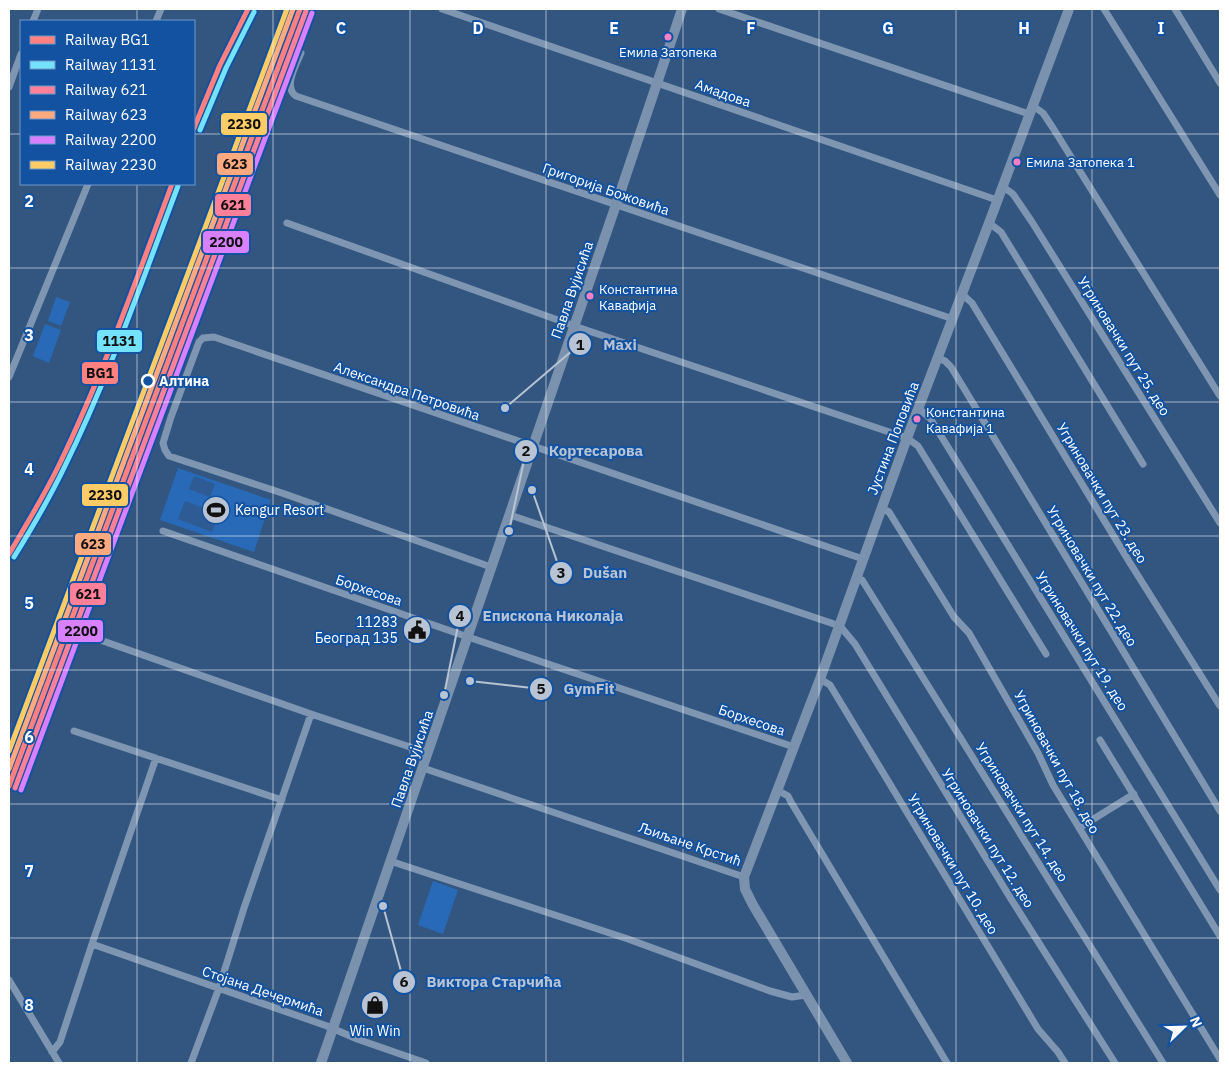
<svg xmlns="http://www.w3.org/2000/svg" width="1229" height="1072" font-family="'IBM Plex Sans',sans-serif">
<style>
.green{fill:#286ab7}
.water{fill:#2f5b94}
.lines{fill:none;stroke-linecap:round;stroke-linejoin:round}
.street{stroke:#7e96b1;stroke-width:7}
.secondary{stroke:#7a92ad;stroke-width:10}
.rail-1-casing{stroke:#1352a1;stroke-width:9}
.rail-2-casing{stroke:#1352a1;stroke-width:9}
.rail-3-casing{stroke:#1352a1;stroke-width:9}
.rail-4-casing{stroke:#1352a1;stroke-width:9}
.rail-5-casing{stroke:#1352a1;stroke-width:9}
.rail-6-casing{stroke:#1352a1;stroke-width:9}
.rail-1{stroke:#ff8080;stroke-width:5}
.rail-2{stroke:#73e2fa;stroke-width:5}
.rail-3{stroke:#ff8098;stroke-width:5}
.rail-4{stroke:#ffa980;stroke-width:5}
.rail-5{stroke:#d880ff;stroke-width:5}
.rail-6{stroke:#fdcc66;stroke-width:5}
.grid{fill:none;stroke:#fff;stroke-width:1;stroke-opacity:0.55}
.bus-dot{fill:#ff80c5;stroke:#1352a1;stroke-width:2}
.stop-dot{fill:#1352a1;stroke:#fff;stroke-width:2.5}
.labels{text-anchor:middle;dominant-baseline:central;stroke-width:4;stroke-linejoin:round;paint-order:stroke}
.bus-label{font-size:13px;fill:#fff;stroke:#1352a1;text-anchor:start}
.street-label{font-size:14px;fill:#fff;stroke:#1352a1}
.stop-label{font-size:14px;font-weight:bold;fill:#fff;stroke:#1352a1;text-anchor:start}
.poi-label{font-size:14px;fill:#fff;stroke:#1352a1;text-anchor:start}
.grid-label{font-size:16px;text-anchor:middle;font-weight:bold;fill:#fff;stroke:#1352a1;stroke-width:4;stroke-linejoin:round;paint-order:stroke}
.leader{fill:none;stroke:#b8c4d3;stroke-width:2}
.callout-dot{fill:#b8c4d3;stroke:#1352a1;stroke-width:2}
.mark-label{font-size:15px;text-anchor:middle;font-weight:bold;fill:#111}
.callout-label{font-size:15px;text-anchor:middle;font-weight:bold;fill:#b8c4d3;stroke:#1352a1;stroke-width:4;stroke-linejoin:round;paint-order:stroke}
.line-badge{stroke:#1352a1;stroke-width:2}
.pale-badge-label{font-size:14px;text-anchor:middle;font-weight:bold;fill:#111}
</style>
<rect width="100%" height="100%" fill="#335681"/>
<path class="green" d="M56,297l14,5 -9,24 -13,-5z
M45,324l16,6 -12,33 -16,-7z
M178,468l93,32 -17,52 -94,-32z
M433,881l25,9 -15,44 -25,-9z"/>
<path class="water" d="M194,476l21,8 -5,13 -21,-8z
M185,501l34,13 -7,18 -34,-13z"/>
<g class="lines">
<path class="street" d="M442,9l555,191
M719,9l310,105
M1104,9l116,186
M1175,9l45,74
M33,21l5,-12
M156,21l5,-12
M301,53c-5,12 -18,34 -5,43l657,223
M9,87l12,-33
M1033,106l10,7 10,15 167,268
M1002,186l11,8 19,28 188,301
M287,223l296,106 324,109 11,8 128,208
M989,223l12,9 142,232
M962,294l10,9 158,260 90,143
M938,358l7,3 6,6 269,444
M9,377l79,-193
M918,408l12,10 290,472
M881,508l8,4 65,105 15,16 69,120 15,32 167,274
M510,515l330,111 15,18 156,255 104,164
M163,531l305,106 326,110
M491,567l-209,-74 -113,-37 -4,-6 -2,-7 8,-26 28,-75 4,-4 11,-1 649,222
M856,578l6,2 2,3 299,480
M86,635l225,79 117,39
M820,679l10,6 208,344 20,23 7,11
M74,731l208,69
M1100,740l120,196
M423,768l321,109
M777,790l11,6 3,6 156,261
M1079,828l55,-34
M390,861l238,78 142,52 22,6 14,-2
M92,944l235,82 30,13 69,24
M9,980l50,83
M52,1052l8,-10 32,-98 64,-186
M191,1063l28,-75 25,-80 67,-194"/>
<path class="secondary" d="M321,1063l299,-870 62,-184
M847,1063l-94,-158 -8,-16 -1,-12 76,-198 87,-241 82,-215 80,-214"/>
<defs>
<path id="rail-1" d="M194,128l26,-63 28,-56
M9,554c17,-29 35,-58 50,-89 44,-91 78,-187 113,-281
M9,786l291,-777"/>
<path id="rail-2" d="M200,130l26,-62 28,-56
M14,557c18,-29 35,-58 50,-89 45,-91 78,-187 114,-282"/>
<path id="rail-3" d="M15,788l291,-777"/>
<path id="rail-4" d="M9,769l284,-760"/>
<path id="rail-5" d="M21,790l291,-777"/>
<path id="rail-6" d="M9,751l278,-742"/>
</defs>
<use href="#rail-1" class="rail-1-casing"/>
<use href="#rail-2" class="rail-2-casing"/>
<use href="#rail-3" class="rail-3-casing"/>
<use href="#rail-4" class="rail-4-casing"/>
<use href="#rail-5" class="rail-5-casing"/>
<use href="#rail-6" class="rail-6-casing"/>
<use href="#rail-1" class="rail-1"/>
<use href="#rail-2" class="rail-2"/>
<use href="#rail-3" class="rail-3"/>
<use href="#rail-4" class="rail-4"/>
<use href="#rail-5" class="rail-5"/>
<use href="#rail-6" class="rail-6"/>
</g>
<path class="grid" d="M137,9v12M273,9v1054M410,9v1054M546,9v1054M683,9v1054M819,9v1054M956,9v1054M1092,9v1054M9,134h12M194,134h1026M137,184v879M9,268h1211M9,402h1211M9,536h1211M9,670h1211M9,804h1211M9,938h1211"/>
<defs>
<symbol id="stadium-disc" viewBox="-11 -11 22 22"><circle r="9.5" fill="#b8c4d3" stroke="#1352a1"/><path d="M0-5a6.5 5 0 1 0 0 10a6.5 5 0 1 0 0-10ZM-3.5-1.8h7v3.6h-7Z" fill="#111"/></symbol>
<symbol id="civic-disc" viewBox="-11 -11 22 22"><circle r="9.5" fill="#b8c4d3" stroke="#1352a1"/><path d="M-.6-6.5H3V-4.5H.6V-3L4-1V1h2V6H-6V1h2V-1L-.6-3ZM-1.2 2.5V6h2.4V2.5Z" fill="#111"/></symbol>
<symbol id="shop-disc" viewBox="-11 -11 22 22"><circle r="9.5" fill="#b8c4d3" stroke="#1352a1"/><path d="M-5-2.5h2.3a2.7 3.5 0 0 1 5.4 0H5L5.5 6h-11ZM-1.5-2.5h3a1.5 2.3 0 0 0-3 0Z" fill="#111"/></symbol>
</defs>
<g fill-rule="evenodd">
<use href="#stadium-disc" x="200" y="494" width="32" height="32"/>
<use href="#civic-disc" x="401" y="614" width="32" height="32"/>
<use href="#shop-disc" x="359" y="989" width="32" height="32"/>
</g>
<g class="bus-dot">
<circle cx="668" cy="37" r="4.5"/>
<circle cx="1017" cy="162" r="4.5"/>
<circle cx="590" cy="296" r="4.5"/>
<circle cx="917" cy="419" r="4.5"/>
</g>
<circle class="stop-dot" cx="148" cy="381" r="6"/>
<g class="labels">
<g class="bus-label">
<text x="668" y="52" text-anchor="middle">Емила Затопека</text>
<text x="1026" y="162">Емила Затопека 1</text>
<text x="599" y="289">Константина<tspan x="599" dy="16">Кавафија</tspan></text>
<text x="926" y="412">Константина<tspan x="926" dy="16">Кавафија 1</tspan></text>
</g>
<g class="street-label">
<text transform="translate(723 93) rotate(19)">Амадова</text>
<text transform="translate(606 189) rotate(19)">Григорија Божовића</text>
<text transform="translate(572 290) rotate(-71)">Павла Вујисића</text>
<text transform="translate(1124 346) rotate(58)">Угриновачки пут 25. део</text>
<text transform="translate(407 391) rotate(19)">Александра Петровића</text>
<text transform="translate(893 438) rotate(-69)">Јустина Поповића</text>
<text transform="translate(1102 493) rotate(59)">Угриновачки пут 23. део</text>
<text transform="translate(1092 576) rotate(59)">Угриновачки пут 22. део</text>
<text transform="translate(369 590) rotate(19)">Борхесова</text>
<text transform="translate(1082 641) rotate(58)">Угриновачки пут 19. део</text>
<text transform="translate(752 720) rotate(19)">Борхесова</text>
<text transform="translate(412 759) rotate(-71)">Павла Вујисића</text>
<text transform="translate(1057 762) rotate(61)">Угриновачки пут 18. део</text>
<text transform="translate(1022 812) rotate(58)">Угриновачки пут 14. део</text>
<text transform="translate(988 838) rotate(58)">Угриновачки пут 12. део</text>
<text transform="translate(690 844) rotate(19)">Љиљане Крстић</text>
<text transform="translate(953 864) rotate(59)">Угриновачки пут 10. део</text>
<text transform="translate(263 991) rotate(19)">Стојана Дечермића</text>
</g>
<g class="stop-label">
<text x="159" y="381">Алтина</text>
</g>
<g class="poi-label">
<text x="235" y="510">Kengur Resort</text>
<text x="398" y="622" text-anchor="end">11283<tspan x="398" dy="16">Београд 135</tspan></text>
<text x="375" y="1031" text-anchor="middle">Win Win</text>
</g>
</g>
<g class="grid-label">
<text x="341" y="34">C</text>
<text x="478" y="34">D</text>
<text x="614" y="34">E</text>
<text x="751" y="34">F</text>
<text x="888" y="34">G</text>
<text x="1024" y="34">H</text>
<text x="1161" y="34">I</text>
<text x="29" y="207">2</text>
<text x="29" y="341">3</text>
<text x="29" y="475">4</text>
<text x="29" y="609">5</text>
<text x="29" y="743">6</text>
<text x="29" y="877">7</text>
<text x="29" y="1011">8</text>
</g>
<path class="leader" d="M505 408L580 344M509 531L526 451M532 490L561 573M444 695L460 616M470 681L541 689M383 906L404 982"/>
<g class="callout-dot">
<circle cx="505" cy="408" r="5"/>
<circle cx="509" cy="531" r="5"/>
<circle cx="532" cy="490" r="5"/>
<circle cx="444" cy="695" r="5"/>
<circle cx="470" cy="681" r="5"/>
<circle cx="383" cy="906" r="5"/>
<circle cx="580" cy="344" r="12"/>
<circle cx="526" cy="451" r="12"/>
<circle cx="561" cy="573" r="12"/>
<circle cx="460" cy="616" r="12"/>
<circle cx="541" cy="689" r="12"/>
<circle cx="404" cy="982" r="12"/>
</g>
<g class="mark-label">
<text x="580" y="350">1</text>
<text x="526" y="456">2</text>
<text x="561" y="578">3</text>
<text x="460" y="621">4</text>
<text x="541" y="694">5</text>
<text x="404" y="987">6</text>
</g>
<g class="callout-label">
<text x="620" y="350">Maxi</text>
<text x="596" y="456">Кортесарова</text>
<text x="605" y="578">Dušan</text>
<text x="553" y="621">Епископа Николаја</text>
<text x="589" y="694">GymFit</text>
<text x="494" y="987">Виктора Старчића</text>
</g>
<g class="line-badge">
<rect x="220" y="112" width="48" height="24" rx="5" fill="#fdcc66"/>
<rect x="216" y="152" width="38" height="24" rx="5" fill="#ffa980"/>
<rect x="214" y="193" width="38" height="24" rx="5" fill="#ff8098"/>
<rect x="202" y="230" width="48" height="24" rx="5" fill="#d880ff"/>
<rect x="96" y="329" width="47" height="24" rx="5" fill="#73e2fa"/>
<rect x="81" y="361" width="38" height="24" rx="5" fill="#ff8080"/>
<rect x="81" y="483" width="48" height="24" rx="5" fill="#fdcc66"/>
<rect x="74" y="532" width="38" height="24" rx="5" fill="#ffa980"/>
<rect x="69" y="582" width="38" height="24" rx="5" fill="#ff8098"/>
<rect x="57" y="619" width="47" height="24" rx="5" fill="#d880ff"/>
</g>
<g class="pale-badge-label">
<text x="244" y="129">2230</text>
<text x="235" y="169">623</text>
<text x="233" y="210">621</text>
<text x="226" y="247">2200</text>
<text x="119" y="346">1131</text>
<text x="100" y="378">BG1</text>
<text x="105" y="500">2230</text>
<text x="93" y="549">623</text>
<text x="88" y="599">621</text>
<text x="81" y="636">2200</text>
</g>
<rect width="1229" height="1072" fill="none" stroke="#ffffff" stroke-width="20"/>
<rect x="20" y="20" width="175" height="165" fill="#1352a1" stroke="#7197c7"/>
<rect x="30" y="36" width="25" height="8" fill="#ff8080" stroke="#7197c7"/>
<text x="65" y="45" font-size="15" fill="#ffffff">Railway BG1</text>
<rect x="30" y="61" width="25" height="8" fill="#73e2fa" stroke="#7197c7"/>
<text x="65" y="70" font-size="15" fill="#ffffff">Railway 1131</text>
<rect x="30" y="86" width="25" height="8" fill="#ff8098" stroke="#7197c7"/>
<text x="65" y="95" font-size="15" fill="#ffffff">Railway 621</text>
<rect x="30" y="111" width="25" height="8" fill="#ffa980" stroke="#7197c7"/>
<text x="65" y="120" font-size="15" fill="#ffffff">Railway 623</text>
<rect x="30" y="136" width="25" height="8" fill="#d880ff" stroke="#7197c7"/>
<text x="65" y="145" font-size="15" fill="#ffffff">Railway 2200</text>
<rect x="30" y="161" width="25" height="8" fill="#fdcc66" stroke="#7197c7"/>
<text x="65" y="170" font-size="15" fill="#ffffff">Railway 2230</text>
<g transform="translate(1184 1027) rotate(67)" stroke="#1352a1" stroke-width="4" paint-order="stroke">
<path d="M0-4L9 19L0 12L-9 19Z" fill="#ffffff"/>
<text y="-8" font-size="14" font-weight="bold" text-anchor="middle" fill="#ffffff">N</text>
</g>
</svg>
